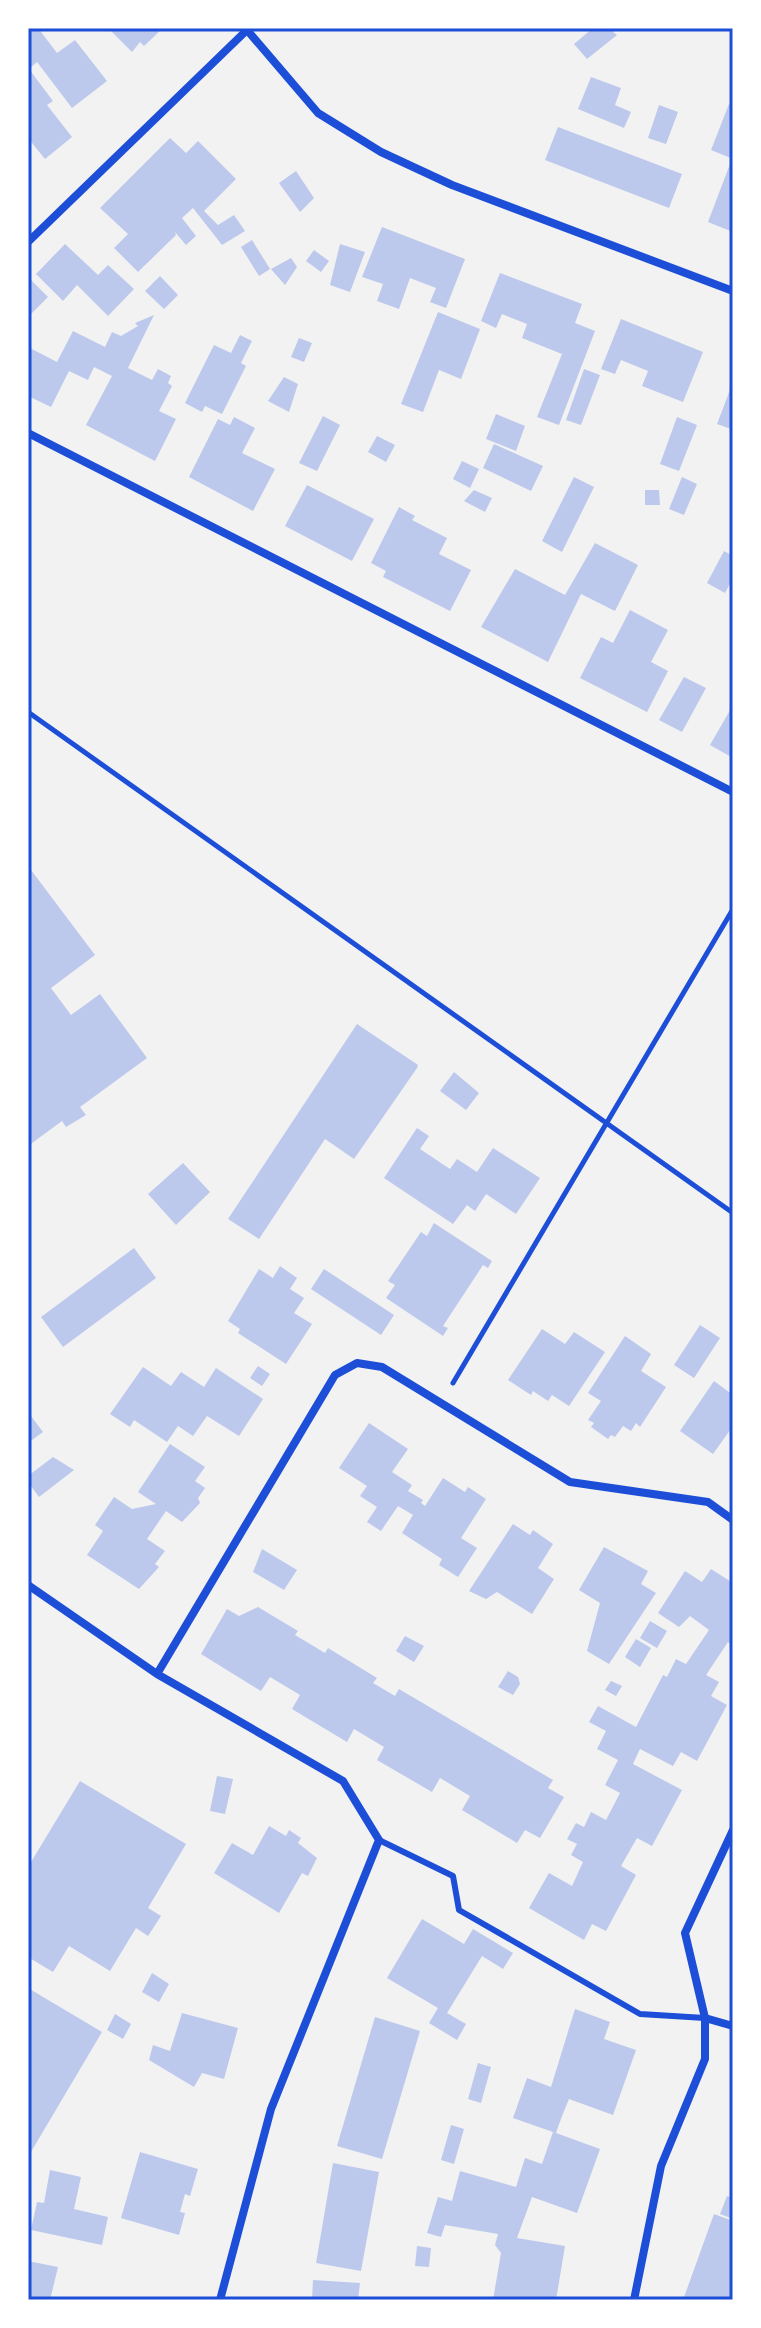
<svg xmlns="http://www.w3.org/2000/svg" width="761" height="2328" font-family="Helvetica,sans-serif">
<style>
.building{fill:#bdc9ec}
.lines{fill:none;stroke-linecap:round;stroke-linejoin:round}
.path{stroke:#1d4ed8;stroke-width:5}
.service{stroke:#1d4ed8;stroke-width:6}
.minor{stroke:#1d4ed8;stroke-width:8}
.neatline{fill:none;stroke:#1d4ed8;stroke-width:3}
</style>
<rect width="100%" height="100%" fill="#f2f2f2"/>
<path class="building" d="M28,28h10l19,25 18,-13 32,41 -35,27 -35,-46 -8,7 24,32 -6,4 25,32 -27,22 -17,-21z
M108,28h55l-19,18 -4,-4 -8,10z
M593,28h25l-5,4 4,3 -30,24 -13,-15z
M591,77l30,11 -6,17 16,7 -7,16 -46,-19z
M729,104l4,2v53l-22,-9z
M659,105l19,7 -12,32 -18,-6z
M558,127l124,47 -13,34 -124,-48z
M170,138l16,15 12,-12 38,38 -32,32 14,14 16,-10 11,16 -23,14 -29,-37 -11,10 14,18 -10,9 -11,-13 1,3 -38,37 -24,-24 14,-14 -28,-26z
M730,164l3,1v67l-25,-10z
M296,171l18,27 -14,14 -21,-29z
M382,227l83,32 -19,49 -16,-6 6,-14 -26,-10 -11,31 -22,-8 6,-17 -21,-7z
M252,240l18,29 -11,7 -18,-29z
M65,244l33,31 10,-10 26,24 -26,27 -31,-31 -14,16 -27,-27z
M340,244l25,8 -15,40 -20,-7z
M314,250l15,11 -8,11 -15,-11z
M291,258l6,9 -12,18 -14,-16z
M500,273l82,31 -7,19 20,8 -36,94 -22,-8 25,-63 -40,-16 5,-14 -25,-10 -6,14 -15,-7z
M160,276l18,19 -14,14 -19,-18z
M31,280l17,17 -20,20v-35z
M438,312l42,17 -19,50 -22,-9 -16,42 -22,-8z
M154,315l-26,53 24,12 6,-11 13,7 -3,7 4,3 -13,25 17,8 -21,42 -69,-36 26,-49 -18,-9 -6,13 -19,-9 -18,36 -23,-11v-49l29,15 16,-31 32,16 7,-15 9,4 17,-10 -3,-3z
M621,319l82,33 -20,50 -41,-16 6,-15 -27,-11 -6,14 -14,-5z
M240,335l12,6 -11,22 5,3 -24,48 -17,-8 -3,6 -17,-9 29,-58 17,8z
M299,338l13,5 -8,19 -13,-5z
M584,369l16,6 -19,50 -15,-5z
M284,377l14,7 -9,28 -21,-11z
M733,382v42l-2,5 -14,-5z
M496,414l29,12 -9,25 -30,-12z
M323,416l17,9 -23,46 -18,-8z
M234,417l21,11 -13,25 33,16 -22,42 -64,-34 29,-58 12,6z
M677,417l20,8 -18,46 -19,-7z
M377,436l18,9 -9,17 -18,-10z
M494,444l49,22 -12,25 -48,-23z
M462,461l17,8 -9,19 -17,-9z
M574,477l20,10 -32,65 -20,-11z
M682,477l15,7 -13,31 -15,-6z
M307,485l67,34 -22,42 -67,-35z
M474,490l18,8 -7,14 -21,-11z
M645,490h14l1,15h-15z
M399,507l16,9 -3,4 35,18 -8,16 32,16 -21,41 -67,-34 3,-6 -15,-8z
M595,543l43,22 -23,46 -34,-17 -33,68 -67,-35 34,-58 50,26z
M724,551l9,5v22l-8,15 -18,-10z
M630,610l38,20 -17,32 17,9 -21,41 -67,-34 21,-41 12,6z
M684,677l22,11 -24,44 -23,-12z
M733,705v53l-23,-13z
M28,866l67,89 -44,33 20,27 29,-21 47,64 -67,49 6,8 -20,12 -4,-6 -34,25z
M357,1024l61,41 -1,3 -63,91 -29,-20 -66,100 -31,-20z
M454,1072l25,21 -13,17 -26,-19z
M417,1128l12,8 -9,13 30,20 7,-10 20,13 16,-24 47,30 -24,36 -30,-20 -11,17 -8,-6 -14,19 -69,-46z
M183,1163l27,29 -34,33 -28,-31z
M434,1223l58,38 -4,7 -5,-3 -40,61 5,2 -5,8 -57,-38 9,-13 -7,-4 33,-49 6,4z
M134,1248l22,30 -93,69 -22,-30z
M280,1266l17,12 -7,11 14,9 -10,15 18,11 -26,40 -48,-31 2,-4 -12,-8 31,-52 14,9z
M324,1269l70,46 -13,20 -70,-46z
M700,1325l20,13 -26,40 -20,-13z
M542,1329l23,15 9,-12 31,20 -36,54 -17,-11 -4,6 -15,-10 -2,4 -23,-15z
M625,1336l26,18 -10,17 25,16 -26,40 -4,-4 -5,8 -8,-5 -8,11 -4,-2 -3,4 -17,-12 3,-4 -6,-3 13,-19 -13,-8z
M258,1366l12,8 -8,12 -12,-8z
M143,1367l28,19 10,-14 23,15 12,-19 47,31 -24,37 -32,-20 -14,20 -15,-10 -11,16 -33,-22 -4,7 -20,-13z
M714,1381l19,14v31l-20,28 -33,-23z
M28,1412l15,20 -15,11z
M369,1423l39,26 -16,23 20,13 -4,6 15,9 -2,3 4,3 18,-28 22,14 3,-5 18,12 -25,39 16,10 -19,29 -19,-12 3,-6 -40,-26 11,-18 -15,-9 -17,25 -14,-9 10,-15 -17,-11 7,-10 -28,-18z
M170,1444l35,23 -10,14 10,7 -7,10 2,5 -18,19 -16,-11 -19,28 18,12 -10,13 4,3 -20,22 -52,-34 16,-24 -8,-6 19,-28 18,12 24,-5 -18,-12z
M53,1457l21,13 -35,27 -11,-15v-6z
M513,1524l17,11 3,-5 20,14 -15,24 16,11 -22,35 -35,-22 -11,7 -17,-8z
M604,1547l44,24 -7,13 15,9 -47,71 -22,-13 13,-48 -21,-13z
M262,1549l35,21 -13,20 -31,-18z
M711,1569l22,14v63l-5,-4 -22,33 13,7 -8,14 16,9 -30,56 -16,-9 -8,14 -33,-17 -7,15 49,26 -30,56 -15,-8 -16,28 15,9 -30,56 -14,-7 -8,16 -55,-32 20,-35 23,13 11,-24 -12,-7 6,-11 -10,-5 9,-16 8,4 7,-15 15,8 14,-27 -15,-8 13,-25 -21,-11 9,-18 -17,-9 9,-16 38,21 27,-52 4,2 9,-18 10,5 23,-34 -19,-14 -11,11 -21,-14 27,-42 17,11z
M258,1607l40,24 -3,4 30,18 3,-5 49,30 -4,5 22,13 4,-7 154,91 -5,8 16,9 -24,41 -15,-8 -8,13 -55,-33 8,-14 -30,-18 -8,14 -55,-32 7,-13 -30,-18 -7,13 -55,-33 8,-14 -30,-18 -9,14 -60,-37 26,-45 12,7z
M650,1621l17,10 -10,17 -17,-10z
M405,1636l19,10 -10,16 -18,-11z
M636,1639l15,9 -11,19 -15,-10z
M508,1671l10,6 2,7 -7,11 -15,-8z
M611,1681l11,5 -6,10 -11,-6z
M217,1776l16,3 -8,35 -15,-3z
M80,1781l106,63 -38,64 13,8 -13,20 -12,-8 -26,43 -41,-25 -16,26 -25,-15v-90z
M269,1826l17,10 3,-6 12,8 -3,5 19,15 -9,18 -6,-3 -23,40 -65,-40 18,-30 21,12z
M422,1919l42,25 9,-15 40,24 -10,16 -21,-13 -35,57 19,11 -9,16 -28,-17 9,-15 -51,-30z
M152,1973l17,11 -10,18 -17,-10z
M28,1988l74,44 -74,125z
M575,2009l35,13 -6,17 32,11 -23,65 -44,-16 -7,17 -6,17 44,16 -23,64 -45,-16 -15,41 48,8 -9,54h-63l8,-47 -6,-8 3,-11 -53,-9 -4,12 -14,-4 11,-36 14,4 8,-30 56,16 9,-29 17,6 11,-32 -40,-14 14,-40 24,9z
M182,2013l56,15 -14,51 -22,-6 -8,14 -45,-27 4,-15 17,6z
M115,2014l16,10 -8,15 -16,-9z
M375,2017l45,14 -38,128 -45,-13z
M478,2063l13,4 -10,36 -13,-4z
M451,2125l13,4 -10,35 -13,-4z
M140,2152l58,17 -8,27 -5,-2 -5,18 5,1 -6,22 -58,-17z
M333,2163l46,9 -18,99 -45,-8z
M50,2170l31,7 -7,32 34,8 -6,28 -71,-15 6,-28 7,1z
M727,2196l6,2v21l-13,-5z
M714,2214l19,7v79h-50z
M417,2246l14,2 -2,19 -14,-1z
M28,2261l30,6 -8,33h-22z
M313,2280l47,3 -2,17h-46z"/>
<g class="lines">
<path class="path" d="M28,712l705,501
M453,1383l280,-474"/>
<path class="service" d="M379,1840l74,36 6,34 181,104 65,4"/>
<path class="minor" d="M247,30l71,83 63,39 71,33 281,106
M28,242l220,-213
M28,433l705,359
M28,1585l129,89 186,107 36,59 -108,269 -51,191
M157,1674l178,-299 22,-12 25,4 188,115 138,20 25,18
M705,2018l28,8
M634,2300l27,-134 44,-107v-41l-20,-85 48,-103"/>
</g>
<rect width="761" height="2328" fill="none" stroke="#ffffff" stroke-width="60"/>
<rect x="30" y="30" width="701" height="2268" class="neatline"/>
</svg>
